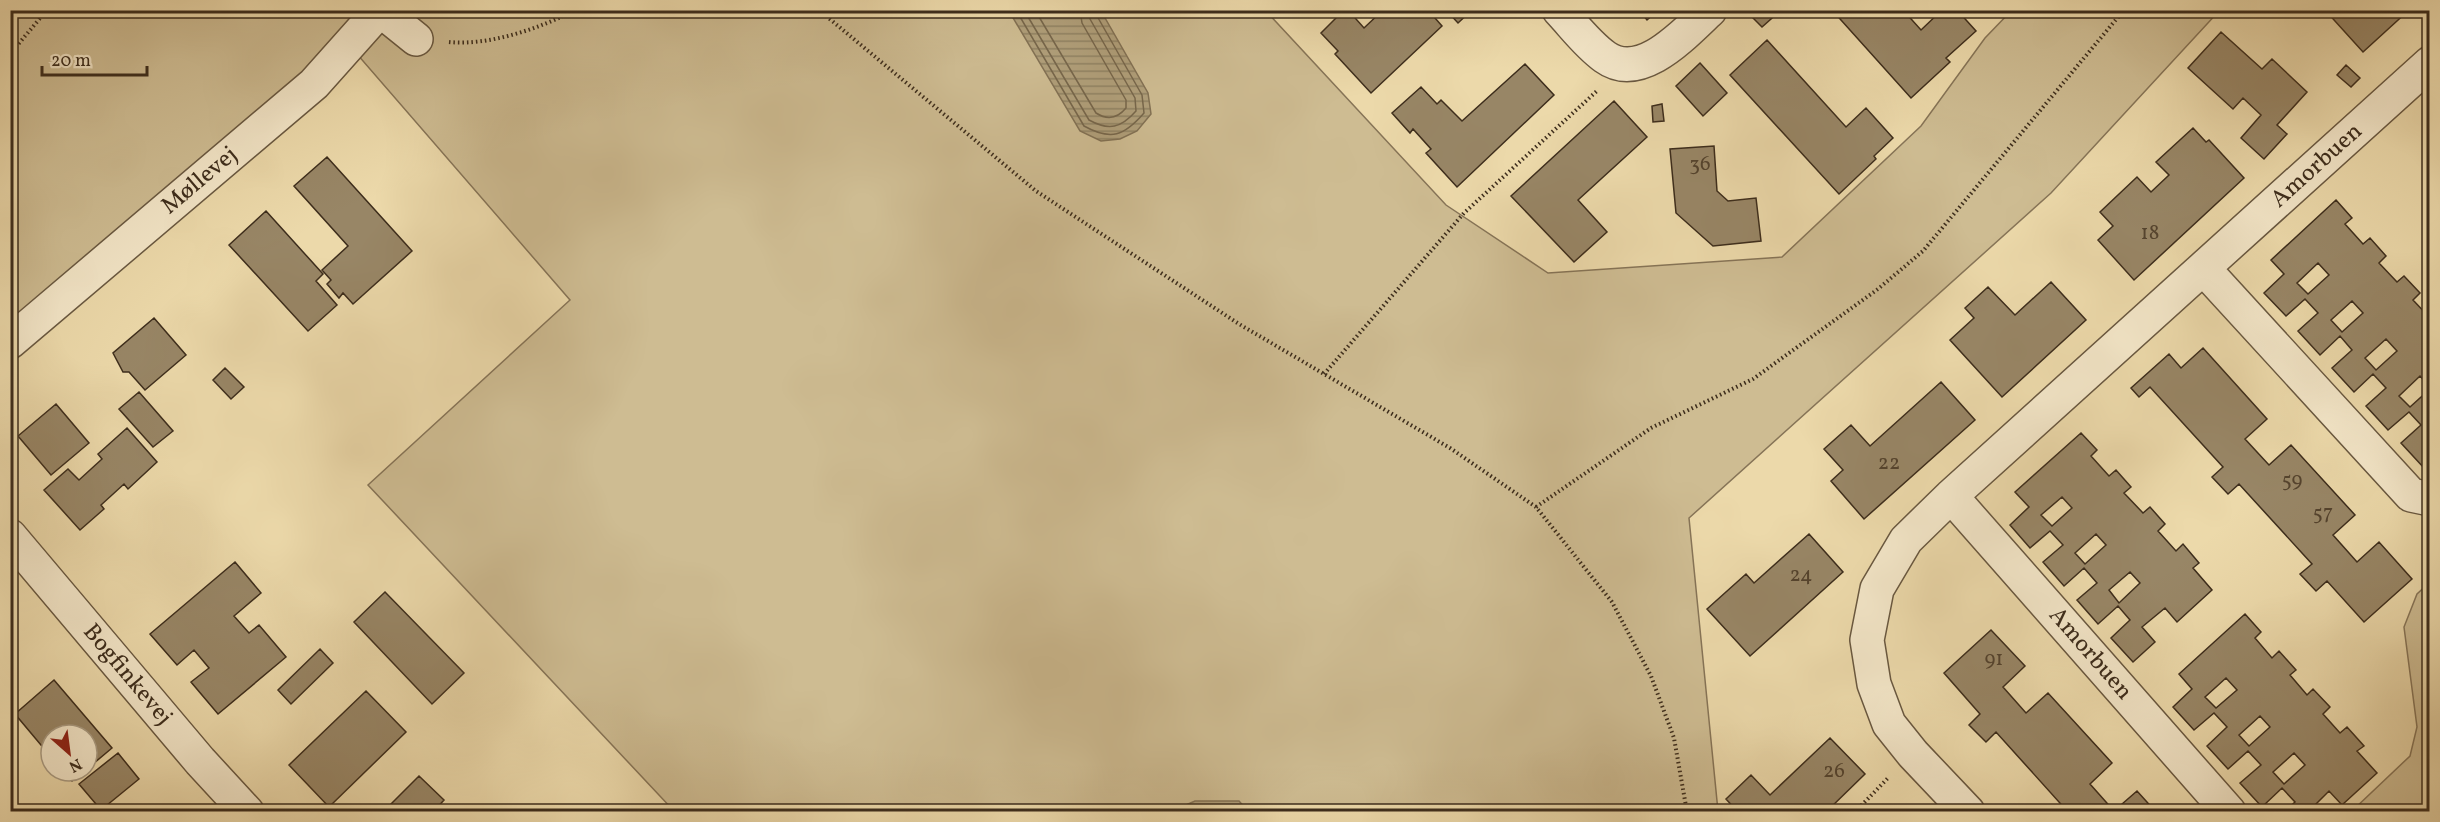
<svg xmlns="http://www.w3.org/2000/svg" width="2440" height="822" font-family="Vollkorn,serif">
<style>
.green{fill:#cebc92;stroke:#867457;stroke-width:1.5}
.water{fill:url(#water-rules);stroke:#827154;stroke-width:1.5}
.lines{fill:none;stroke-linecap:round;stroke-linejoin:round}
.shore{stroke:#76664b;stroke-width:1.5}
.building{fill:#988666;stroke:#3d2d1c;stroke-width:1.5;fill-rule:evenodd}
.minor-casing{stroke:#695840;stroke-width:36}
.path{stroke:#3d2d1c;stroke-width:4;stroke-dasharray:1.5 3;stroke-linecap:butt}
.minor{stroke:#f3e6c8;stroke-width:33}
.labels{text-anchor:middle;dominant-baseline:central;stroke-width:4.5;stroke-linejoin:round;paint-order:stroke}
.number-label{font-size:21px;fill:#54432e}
.street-label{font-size:24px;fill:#3d2d1c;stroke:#f3e6c8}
</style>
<defs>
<pattern id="water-rules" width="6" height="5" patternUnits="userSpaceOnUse" patternTransform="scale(1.5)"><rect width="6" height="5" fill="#b09f7a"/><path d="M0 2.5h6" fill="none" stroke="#908263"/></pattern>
</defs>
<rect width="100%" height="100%" fill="#ecd9aa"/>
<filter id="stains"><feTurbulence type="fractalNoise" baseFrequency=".00333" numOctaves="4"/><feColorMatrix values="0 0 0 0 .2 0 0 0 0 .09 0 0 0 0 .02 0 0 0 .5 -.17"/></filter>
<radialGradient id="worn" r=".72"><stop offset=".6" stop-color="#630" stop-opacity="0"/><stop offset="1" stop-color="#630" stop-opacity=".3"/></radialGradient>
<path class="green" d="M11,11h1255l180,194 102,68 234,-16 139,-131 64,-88 26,-27h208l-168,182 -362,325 29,293h-1044l-306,-326 202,-185 -226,-261 -333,287z
M2429,583v228h-77l58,-55 7,-29 -13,-100 13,-33z"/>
<path class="water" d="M1009,11h92l47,82 3,21 -14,17 -17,8 -19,2 -21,-10z
M1195,801h44l9,10h-76z"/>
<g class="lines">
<path class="shore" d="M1016,10l68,116c27,15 40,10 60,-13l-2,-18 -45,-79 -1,-6
M1024,10l65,110c20,11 32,8 47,-9l-1,-13 -45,-79 -1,-9
M1035,10l61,103c11,7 21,6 30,-5v-8l-44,-77 -2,-13"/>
</g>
<path class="building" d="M1344,10h4l16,18 19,-18h45l14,16 -71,67 -36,-39 3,-3 -17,-18z
M1446,10h26l-14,13z
M1639,10h19l-11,10z
M1754,10h27l-19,17 -12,-12z
M1832,10h71l18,20 21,-20h15l19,21 -30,27 4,4 -39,36z
M2325,10h84l-46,42z
M2221,32l41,37 10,-10 35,33 -30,33 10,9 -23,25 -23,-21 20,-23 -18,-17 -10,11 -45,-41z
M1767,40l79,87 20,-19 27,30 -19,18 2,3 -37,35 -109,-119z
M1700,63l27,30 -24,23 -27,-30z
M1525,64l29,31 -97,92 -31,-34 5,-4 -18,-20 -3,4 -18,-20 29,-26 16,17 4,-4 21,21z
M2346,65l14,13 -9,9 -14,-12z
M1614,101l33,36 -69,63 29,32 -33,30 -63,-66z
M1662,104l2,17 -11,1 -1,-16z
M2193,128l13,14 3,-2 35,38 -110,102 -36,-40 15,-14 -13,-14 37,-35 14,15 18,-17 -13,-13z
M1714,146l3,45 11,10 28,-3 5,43 -48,5 -37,-33 -6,-64z
M327,157l85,94 -59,53 -10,-11 -4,5 -12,-14 4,-4 -9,-10 26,-24 -54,-60z
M2336,200l16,18 -7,6 18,20 7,-6 16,18 -7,7 18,19 7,-6 16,17 -7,7 17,18v69l-10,-11 -21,20 11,11 20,-18v74l-6,5 -23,-25 20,-18 -12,-13 -21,18 -22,-24 20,-18 -13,-14 -19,18 -22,-24 20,-18 -12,-14 -20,19 -22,-24 20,-18 -13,-14 -19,17 -22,-23 20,-19 -13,-14zM2318,263l11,12 -21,19 -11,-11zM2352,301l11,12 -21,19 -11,-12zM2386,339l11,12 -21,19 -11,-12z
M266,211l57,63 -7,7 21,24 -29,26 -79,-86z
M2051,282l35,38 -84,77 -52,-57 24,-22 -9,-10 23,-21 27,28z
M154,318l32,37 -41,35 -16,-18h-6l-10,-19z
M2203,348l64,71 -22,20 24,26 22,-20 64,70 -22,20 24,27 22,-20 33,37 -48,43 -37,-41 -11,10 -16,-17 12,-10 -73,-80 -11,10 -16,-17 11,-10 -73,-80 -11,10 -8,-9 38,-34 12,14z
M225,368l19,19 -13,12 -18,-19z
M1941,382l34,38 -111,99 -33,-38 12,-11 -19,-21 27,-24 19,21z
M139,392l34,39 -20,16 -34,-38z
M56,404l33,39 -38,32 -33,-39z
M127,428l30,34 -29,27 -4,-5 -23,21 3,4 -24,21 -36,-40 24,-21 11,11 23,-21 -4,-5z
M2081,433l16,17 -6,6 18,20 7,-6 15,17 -7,6 19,20 7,-6 15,17 -7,7 18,20 7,-7 16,19 -6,5 19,22 -35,32 -12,-14 -23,19 13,15 -22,20 -22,-24 19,-18 -12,-14 -20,18 -21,-24 20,-17 -13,-15 -20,18 -21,-24 20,-17 -13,-14 -20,17 -20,-23 19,-18 -14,-15zM2062,497l10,11 -20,18 -11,-11zM2096,534l10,11 -21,19 -10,-11zM2130,572l10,11 -21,20 -10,-13z
M1809,534l34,38 -93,84 -43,-47 39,-35 8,9z
M235,562l26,31 -27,23 15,17 10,-8 27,32 -68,57 -27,-32 18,-14 -15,-18 -17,15 -27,-31z
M385,592l79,81 -32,31 -78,-82z
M2245,614l16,18 -6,6 17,20 7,-7 17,19 -6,5 17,20 6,-6 17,18 -7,7 17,19 7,-6 17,19 -7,5 20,22 -35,32 -13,-14 -21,21h-24l11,-10 -13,-14 -20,19 -22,-24 21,-18 -13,-14 -20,18 -21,-23 20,-19 -13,-14 -20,17 -21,-23 19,-18 -13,-15zM2226,678l11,12 -21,18 -11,-11zM2260,716l10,11 -21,19 -10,-11zM2294,753l11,12 -21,19 -11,-12z
M1991,630l34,36 -22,21 23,26 22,-20 64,70 -22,21 24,27 23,-20 19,21h-88l-72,-80 -10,10 -17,-17 11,-11 -36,-41z
M320,649l13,14 -42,41 -13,-14z
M54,680l58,68 -25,21v-34h-36v22l-36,-43z
M366,691l40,41 -77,75 -40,-42z
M1830,738l35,36 -39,38h-88l-12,-13 25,-24 19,20z
M118,753l21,26 -38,31 -22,-26z
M63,771h21l-12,10z
M419,776l25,24 -11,12h-50z"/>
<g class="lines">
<defs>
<path id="minor" d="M380,10l36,29
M1559,10c15,16 28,34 46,47 36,26 80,-24 105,-47
M2204,269l207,226 19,4
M10,342l304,-258 66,-74
M1951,496l278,316
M10,536l190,225 47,51
M1968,812l-55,-58 -24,-30 -15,-40 -7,-44 10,-51 29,-49 45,-44 479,-433"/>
</defs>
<use href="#minor" class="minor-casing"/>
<path class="path" d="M819,10l217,181 203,133 211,124 86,59 76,95 39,74 23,62 13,74
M449,42c40,4 92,-14 126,-32
M10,54l37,-44
M1324,374l140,-161 134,-123
M1536,507l115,-79 102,-49 125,-90 45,-38 201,-241
M1855,812l34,-35"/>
<use href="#minor" class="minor"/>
</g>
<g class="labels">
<g class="number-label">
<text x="1700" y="164">36</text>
<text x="2150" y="233">18</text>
<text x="1889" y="463">22</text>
<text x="2292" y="480">59</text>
<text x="2323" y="513">57</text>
<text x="1801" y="575">24</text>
<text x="1994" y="659">91</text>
<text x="1834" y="771">26</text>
</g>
<g class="street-label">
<text transform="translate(2317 166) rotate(-42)">Amorbuen</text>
<text transform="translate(200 181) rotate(-40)">Møllevej</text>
<text transform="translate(2090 654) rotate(49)">Amorbuen</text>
<text transform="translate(127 675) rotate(50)">Bogfinkevej</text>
</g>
</g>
<rect width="2440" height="822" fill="none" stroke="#ecd9aa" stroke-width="36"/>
<rect x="12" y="12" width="2416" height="798" fill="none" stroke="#3d2d1c" stroke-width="3"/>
<rect x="18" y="18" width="2404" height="786" fill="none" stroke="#3d2d1c" stroke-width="1.5"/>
<g transform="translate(69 753) rotate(152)"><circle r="28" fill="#f3e6c8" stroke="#aa9c83" stroke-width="1.5"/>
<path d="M0-4.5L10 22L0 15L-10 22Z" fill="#8f2418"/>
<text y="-9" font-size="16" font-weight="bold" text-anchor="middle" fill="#3d2d1c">N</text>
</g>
<path d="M42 66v9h105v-9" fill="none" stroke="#3d2d1c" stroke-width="3"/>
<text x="51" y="66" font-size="18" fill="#3d2d1c" stroke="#f3e6c8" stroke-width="4.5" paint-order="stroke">20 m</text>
<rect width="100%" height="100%" filter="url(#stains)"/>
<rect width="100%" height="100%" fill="url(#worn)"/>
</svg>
